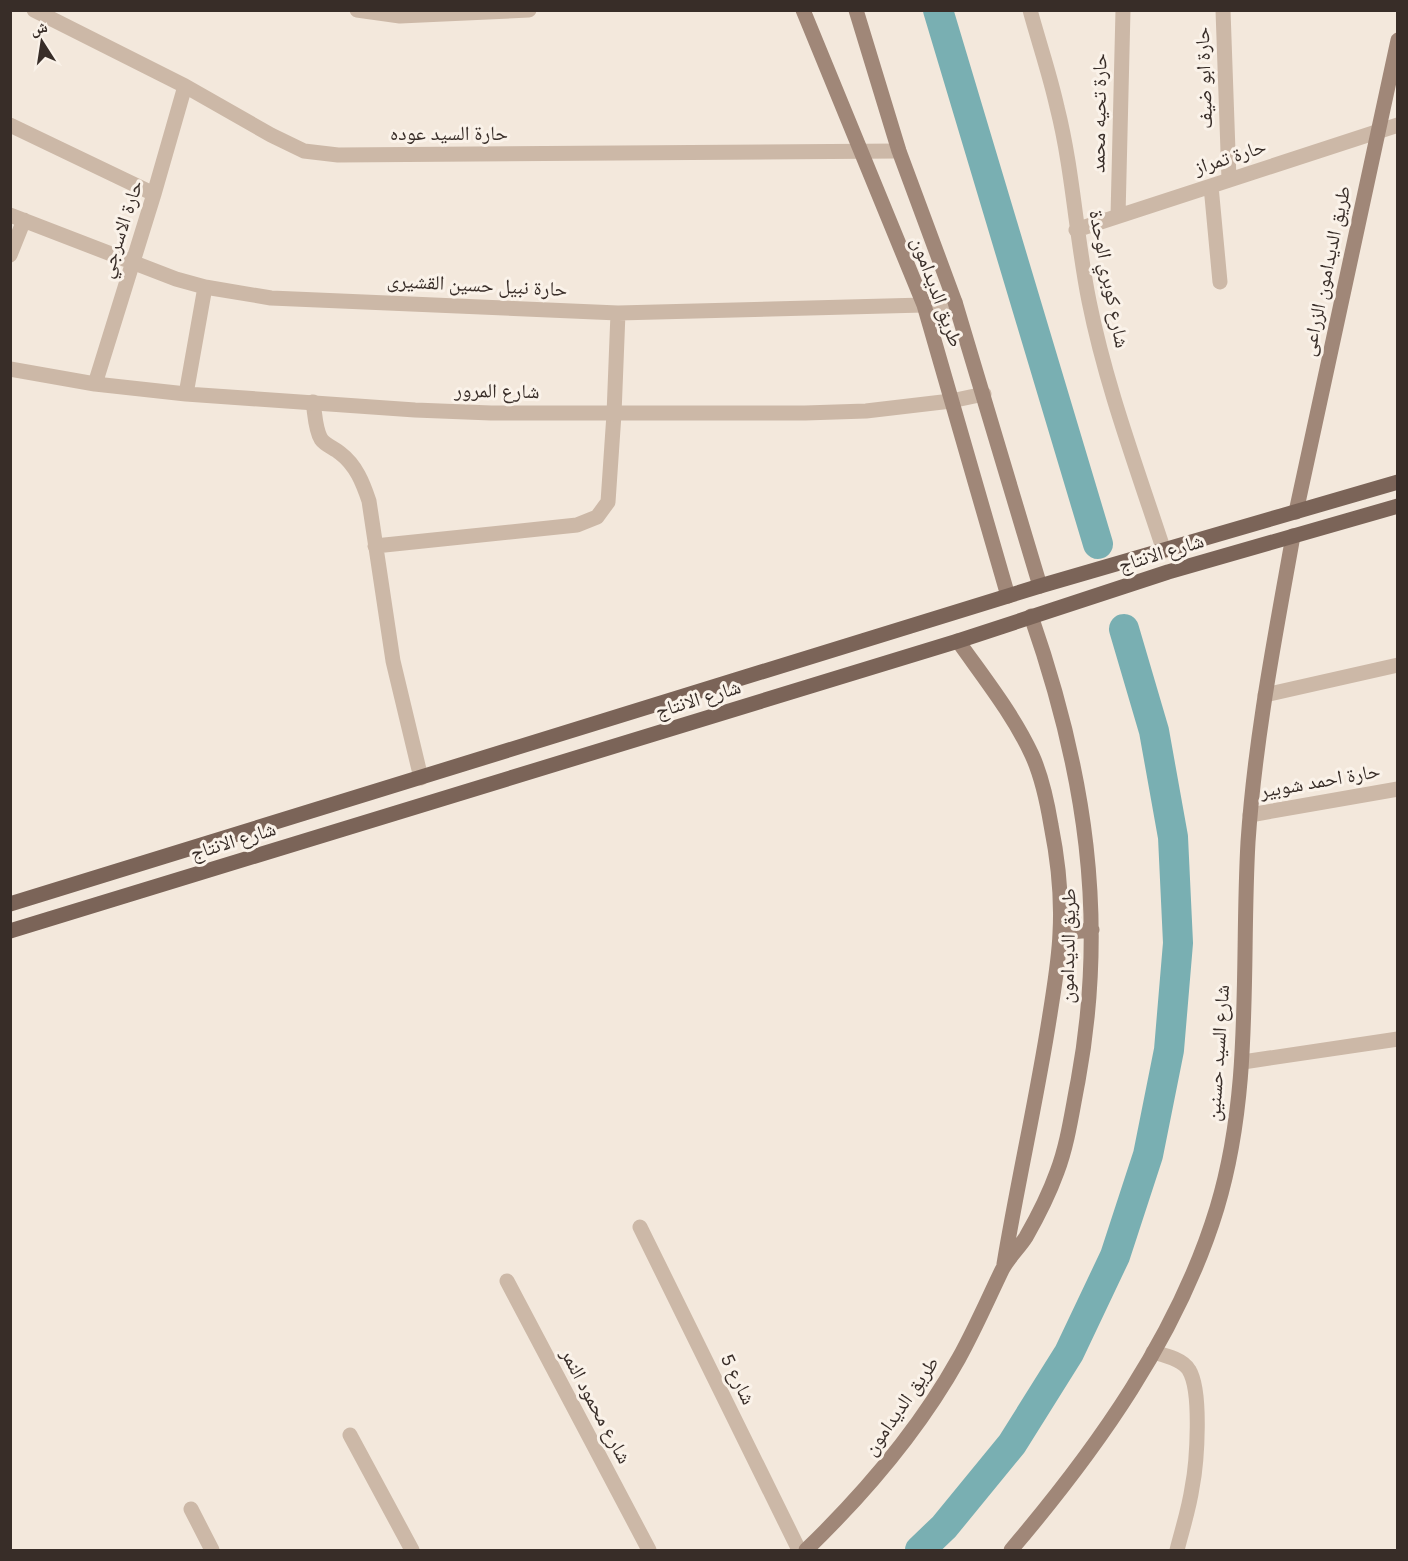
<svg xmlns="http://www.w3.org/2000/svg" width="1408" height="1561" font-family="Karla,'Noto Naskh Arabic',sans-serif">
<style>
.lines{fill:none;stroke-linecap:round;stroke-linejoin:round}
.canal{stroke:#79afb2;stroke-width:30}
.lane{stroke:#ccb8a7;stroke-width:15}
.street{stroke:#ccb8a7;stroke-width:15}
.secondary{stroke:#a08778;stroke-width:15}
.primary{stroke:#7b6458;stroke-width:15}
.labels{text-anchor:middle;dominant-baseline:central;stroke-width:6;stroke-linejoin:round;paint-order:stroke}
.street-label{font-size:20px;fill:#382d28;stroke:#faf2e9}
</style>
<rect width="100%" height="100%" fill="#f3e8dc"/>
<g class="lines">
<path class="canal" d="M938,10l160,534
M920,1550l24,-23 68,-83 57,-91 46,-97 33,-101 21,-105 9,-107 -5,-106 -19,-106 -30,-102"/>
<path class="lane" d="M313,402c2,11 2,27 8,37 4,6 13,9 19,14 16,12 23,30 29,48l24,160 28,117
M375,546l202,-21 20,-8 11,-15 6,-88"/>
<path class="street" d="M34,10l151,76 86,49 33,16 34,4 561,-4
M357,10l43,6 129,-6
M1030,10c9,33 20,65 27,97 16,63 19,130 32,194 17,85 48,167 75,250
M1223,10l6,170
M10,125l144,69
M1211,186l9,96
M10,215l166,64 29,8 66,11 347,15 306,-8 31,-3
M1118,216l5,-206
M1076,230l322,-105
M10,255l14,-35
M10,369l85,15 91,10 229,16 76,3h314l61,-2 85,-10 33,-7
M95,384l59,-190 31,-108
M186,394l19,-107
M614,414l4,-101
M1265,695l133,-30
M1250,815l148,-26
M1243,1062l155,-23
M640,1227l159,323
M507,1281l142,269
M1153,1352c11,3 30,7 36,18 13,21 8,93 3,118 -3,21 -10,42 -15,62
M350,1435l62,115
M191,1509l21,41"/>
<path class="secondary" d="M803,10l121,295 84,291
M856,10l43,141 56,151 85,284
M1296,512l102,-472
M958,641c26,37 55,73 74,114 10,22 15,46 19,70 7,35 11,73 9,108 -1,27 -6,55 -10,81 -13,84 -32,166 -46,250
M1060,933l32,-3
M806,1550c59,-57 113,-120 153,-192 16,-29 29,-59 43,-88 6,-12 17,-22 24,-33 12,-21 23,-43 31,-65 11,-29 15,-61 21,-91 30,-163 7,-310 -47,-465
M1011,1550c85,-100 167,-214 206,-342 36,-119 24,-243 31,-366 7,-104 27,-205 45,-306"/>
<path class="primary" d="M10,904l1030,-318 358,-104
M10,931l948,-290 210,-69 230,-66"/>
</g>
<g class="labels">
<g class="street-label">
<text transform="translate(1204 78) rotate(-92)">حارة ابو ضيف</text>
<text transform="translate(1099 113) rotate(-89)">حارة تحيه محمد</text>
<text x="449" y="133">حارة السيد عوده</text>
<text transform="translate(1230 157) rotate(-18)">حارة تمراز</text>
<text transform="translate(121 229) rotate(-72)">حارة الاسرجي</text>
<text transform="translate(1326 271) rotate(-78)">طريق الديدامون الزراعى</text>
<text transform="translate(1109 279) rotate(79)">شارع كوبري الوحدة</text>
<text transform="translate(477 285) rotate(3)">حارة نبيل حسين القشيرى</text>
<text transform="translate(937 292) rotate(70)">طريق الديدامون</text>
<text transform="translate(497 391) rotate(1)">شارع المرور</text>
<text transform="translate(1161 553) rotate(-17)">شارع الانتاج</text>
<text transform="translate(698 699) rotate(-17)">شارع الانتاج</text>
<text transform="translate(1320 781) rotate(-10)">حارة احمد شوبير</text>
<text transform="translate(233 841) rotate(-17)">شارع الانتاج</text>
<text transform="translate(1068 946) rotate(-89)">طريق الديدامون</text>
<text transform="translate(1218 1053) rotate(-86)">شارع السيد حسنين</text>
<text transform="translate(738 1379) rotate(64)">شارع 5</text>
<text transform="translate(596 1406) rotate(62)">شارع محمود النمر</text>
<text transform="translate(901 1406) rotate(-55)">طريق الديدامون</text>
</g>
</g>
<rect width="1408" height="1561" fill="none" stroke="#382d28" stroke-width="24"/>
<g transform="translate(42 42) rotate(348)" stroke="#faf2e9" stroke-width="4.5" paint-order="stroke">
<path d="M0-4.5L10 22L0 15L-10 22Z" fill="#382d28"/>
<text y="-9" font-size="16" font-weight="bold" text-anchor="middle" fill="#382d28">ش</text>
</g>
</svg>
